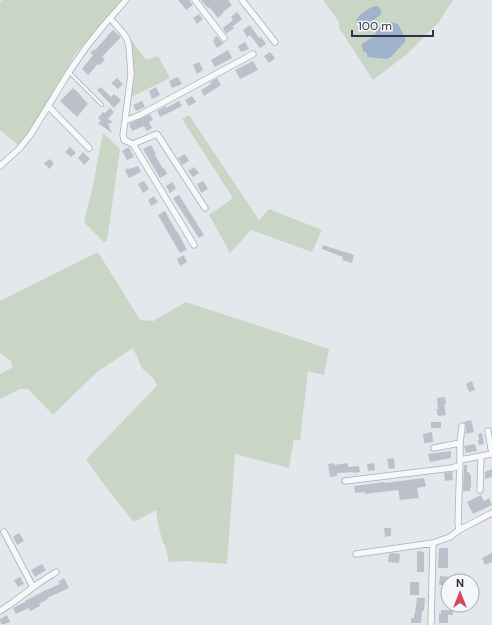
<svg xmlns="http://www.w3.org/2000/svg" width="492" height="625" font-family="'DM Sans',sans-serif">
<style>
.green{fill:#c9d6c5;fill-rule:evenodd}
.water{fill:#9fb4cc}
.building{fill:#bbc0ca}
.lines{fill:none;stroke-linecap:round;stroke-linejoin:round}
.lane-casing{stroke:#a9aeb7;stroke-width:4}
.street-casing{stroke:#a9aeb7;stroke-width:7}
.lane{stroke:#f7f8fa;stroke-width:2.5}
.street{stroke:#f7f8fa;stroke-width:5.5}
</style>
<rect width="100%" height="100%" fill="#e4e7ec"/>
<path class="green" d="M2,0h120l-46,53 -40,68 -10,14 -8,10 -18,-15v-128z
M323,0h130l-14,22 -33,33 -33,25 -34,-52v-6zM391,22l8,27c-4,2 -6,7 -10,9 -4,2 -15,-1 -20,-1l-2,-4 -2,-2 4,-12 5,-3 3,-7 2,-2z
M130,38l16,22 12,-4 12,22 -39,19c1,-6 2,-11 3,-16 1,-14 -2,-29 -4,-43z
M189,115l70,105 10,-11 53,21 -10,22 -61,-22 -21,23 -21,-38 24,-17 -51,-79z
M103,133l17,16 -13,92 -3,1 -20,-20 9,-37z
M98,252l42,68 13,1 33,-19 143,47 -5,26 -16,-4 -8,70 -6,-2 -5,29 -54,-14 -8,110 -41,-3 -17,1 -3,-14 -4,-8 -4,-16 -2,-14 -22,12c-17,-20 -33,-41 -48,-63l71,-73 -3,-7 -12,-11 -9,-20 -36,24 -44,43 -25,-26h-8l-20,10v-25l13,-7 -3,-7 -10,-7v-52z"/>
<path class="water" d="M376,6l3,1 3,6c-6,6 -18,16 -26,10 1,-9 12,-15 20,-17z
M391,22l7,2 7,14v4l-15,16 -5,1 -18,-2v-4l-4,-2 -1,-4v-3l12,-8 3,-7 2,-2z"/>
<path class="building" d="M178,0h11l4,5 -7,5z
M201,0h27l4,5 -9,7v1l-5,5 -9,-11 -1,1z
M237,12l5,7 -10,8 2,1 -8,6 -3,-6 10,-8 -2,-3z
M199,14l4,5 -6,5 -4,-6z
M250,25l9,13 2,-1 5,7 -6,4 -10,-13 -3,2 -4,-7z
M113,30l8,7 -19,20 3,2 -5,6 -2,-1 -10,11 -6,-6 11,-14 -3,-2 4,-4 1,1 13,-14h-1z
M217,36l4,5 3,2 -7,5 -4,-7 2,-1 -1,-2z
M245,42l4,7 -8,3 -3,-6z
M228,50l4,8 -17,9 -4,-7z
M270,52l5,6 -6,5 -5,-7z
M253,61l5,9 -18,9 -5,-9z
M199,62l4,8 -6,4 -4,-9z
M178,77l4,7 -10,4 -3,-7z
M117,78l6,6 -5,5 -7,-6z
M217,78l4,7 -17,11 -3,-6 10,-6 -1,-2z
M101,87l10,10 3,-3 7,6 -7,8 -17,-18z
M156,87l4,8 -8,4 -3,-8z
M73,88l7,6h-1l9,10 -11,13 -17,-16z
M192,96l4,6 -7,4 -4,-6z
M142,101l3,6 -9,4 -3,-6z
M179,101l3,5 -22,11 -3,-6 9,-5v2z
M110,108l4,4 -6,7 5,3 -5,2 4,9 -14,-10 3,-2 -3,-3 5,-6 2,1z
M150,114l3,6 -4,2 3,6 -5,3 -3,-5 -12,5 -3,-7z
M151,145l5,9 -1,1 8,14 1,-1 3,6 -7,4 -17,-29z
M70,147l6,6 -5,4 -6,-5z
M129,147l5,10 -7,3 -5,-9z
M83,152l7,7 -6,6 -6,-7z
M185,154l4,7 -7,4 -4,-7z
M50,159l4,5 -5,5 -5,-6z
M138,166l3,6 -12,6 -4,-8 3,-2 1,1z
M194,167l5,6 -6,4 -5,-6z
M144,181l5,8 -6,4 -5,-9z
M203,181l5,8 -7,4 -4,-9z
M172,182l4,6 -6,5 -4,-7z
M179,195l25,40 -5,3 -26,-40z
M154,196l4,6 -7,4 -3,-6z
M165,211l11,20h1l10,19 -7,3 -22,-38z
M323,245l31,10 -2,8 -10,-3 1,-3 -21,-8z
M184,255l3,7 -7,4 -3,-7z
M472,381l3,9 -6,2 -3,-8z
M445,397l1,7h-2l2,11 -8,1 -2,-7h2l-1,-11z
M471,420l3,12 -8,2v-9l-2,-3z
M431,422h10v6h-10z
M432,432l1,10 -9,1 -1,-9z
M482,433l2,11 -5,1 -1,-5h1l-1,-6z
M475,444l2,7 -11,2 -2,-7z
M451,451v7l-21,4 -2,-8z
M394,458l1,10 -6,1 -2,-10z
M334,463v2l14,-2v4l11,-1 1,6 -7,1v-1l-16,1v3l-7,1 -2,-13z
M374,463l1,7 -7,1 -1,-7z
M464,465h3v7h2l1,3h1v13h-1v3h-7z
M492,469v8l-7,2v-7z
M452,472l1,8 -8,1 -1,-8z
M424,478l2,8 -9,2 2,10 -19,2 -2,-10 -33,4v-2l-10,1 -1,-7 30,-4 1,1z
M481,495l3,6 5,-3 3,7 -19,9 -6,-12z
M384,528h7v8l-6,1z
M19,533l5,8 -7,4 -4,-8z
M439,548h9v20h-10z
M417,551l7,1v20h-7z
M393,553l7,1 -1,9 -11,-1 1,-8z
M492,553v9l-7,3 -3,-7z
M42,564l4,6 -11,7 -4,-7z
M440,576l11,1v4h-3v4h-9z
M20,577l4,7 -6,3 -4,-7z
M64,578l5,10 -22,10 1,1 -9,5 1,2 -10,5 -1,-3 -13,6 -3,-6 12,-6v-1l19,-10 16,-7 -2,-2z
M410,582h9v13h-9z
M417,598h8l-1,13h-2l-1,12h-10v-5h3v-4h1z
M441,610h12v5h-5v8h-9v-10h2z
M7,615l3,7 -8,3 -2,-4v-2z"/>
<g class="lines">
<defs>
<path id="lane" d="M69,72l33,33"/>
<path id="street" d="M195,0l29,38
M242,0l33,42
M110,18l14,16 3,5 2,7 2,28 -6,47 -2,14 1,5 9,4 24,-10 48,74
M48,106l41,42
M125,121l15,-6 113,-61
M133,144l61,101
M0,166l19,-17 12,-15 38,-62 18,-26 17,-21 22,-25
M488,431l4,23
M434,448l26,-5
M460,460v-17l2,-17
M345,481l107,-13 7,-2
M480,490l1,-34
M459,530l-1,-7 2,-63 32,-6
M4,532l29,55
M356,554l77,-11
M0,611l12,-8 27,-20 17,-11
M431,625l2,-82 17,-6 9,-7 33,-17"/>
</defs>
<use href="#lane" class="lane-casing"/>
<use href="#street" class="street-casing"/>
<use href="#lane" class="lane"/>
<use href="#street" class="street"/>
</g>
<g transform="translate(460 593)"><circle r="19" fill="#f4f6f9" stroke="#a4a8b1"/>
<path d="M0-3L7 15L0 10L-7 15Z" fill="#d1495b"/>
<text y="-6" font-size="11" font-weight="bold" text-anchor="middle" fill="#2b3445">N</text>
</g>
<path d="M352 30v6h81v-6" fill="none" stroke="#2b3445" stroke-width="2"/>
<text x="358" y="30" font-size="12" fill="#2b3445" stroke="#f4f6f9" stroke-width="3" paint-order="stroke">100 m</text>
</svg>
